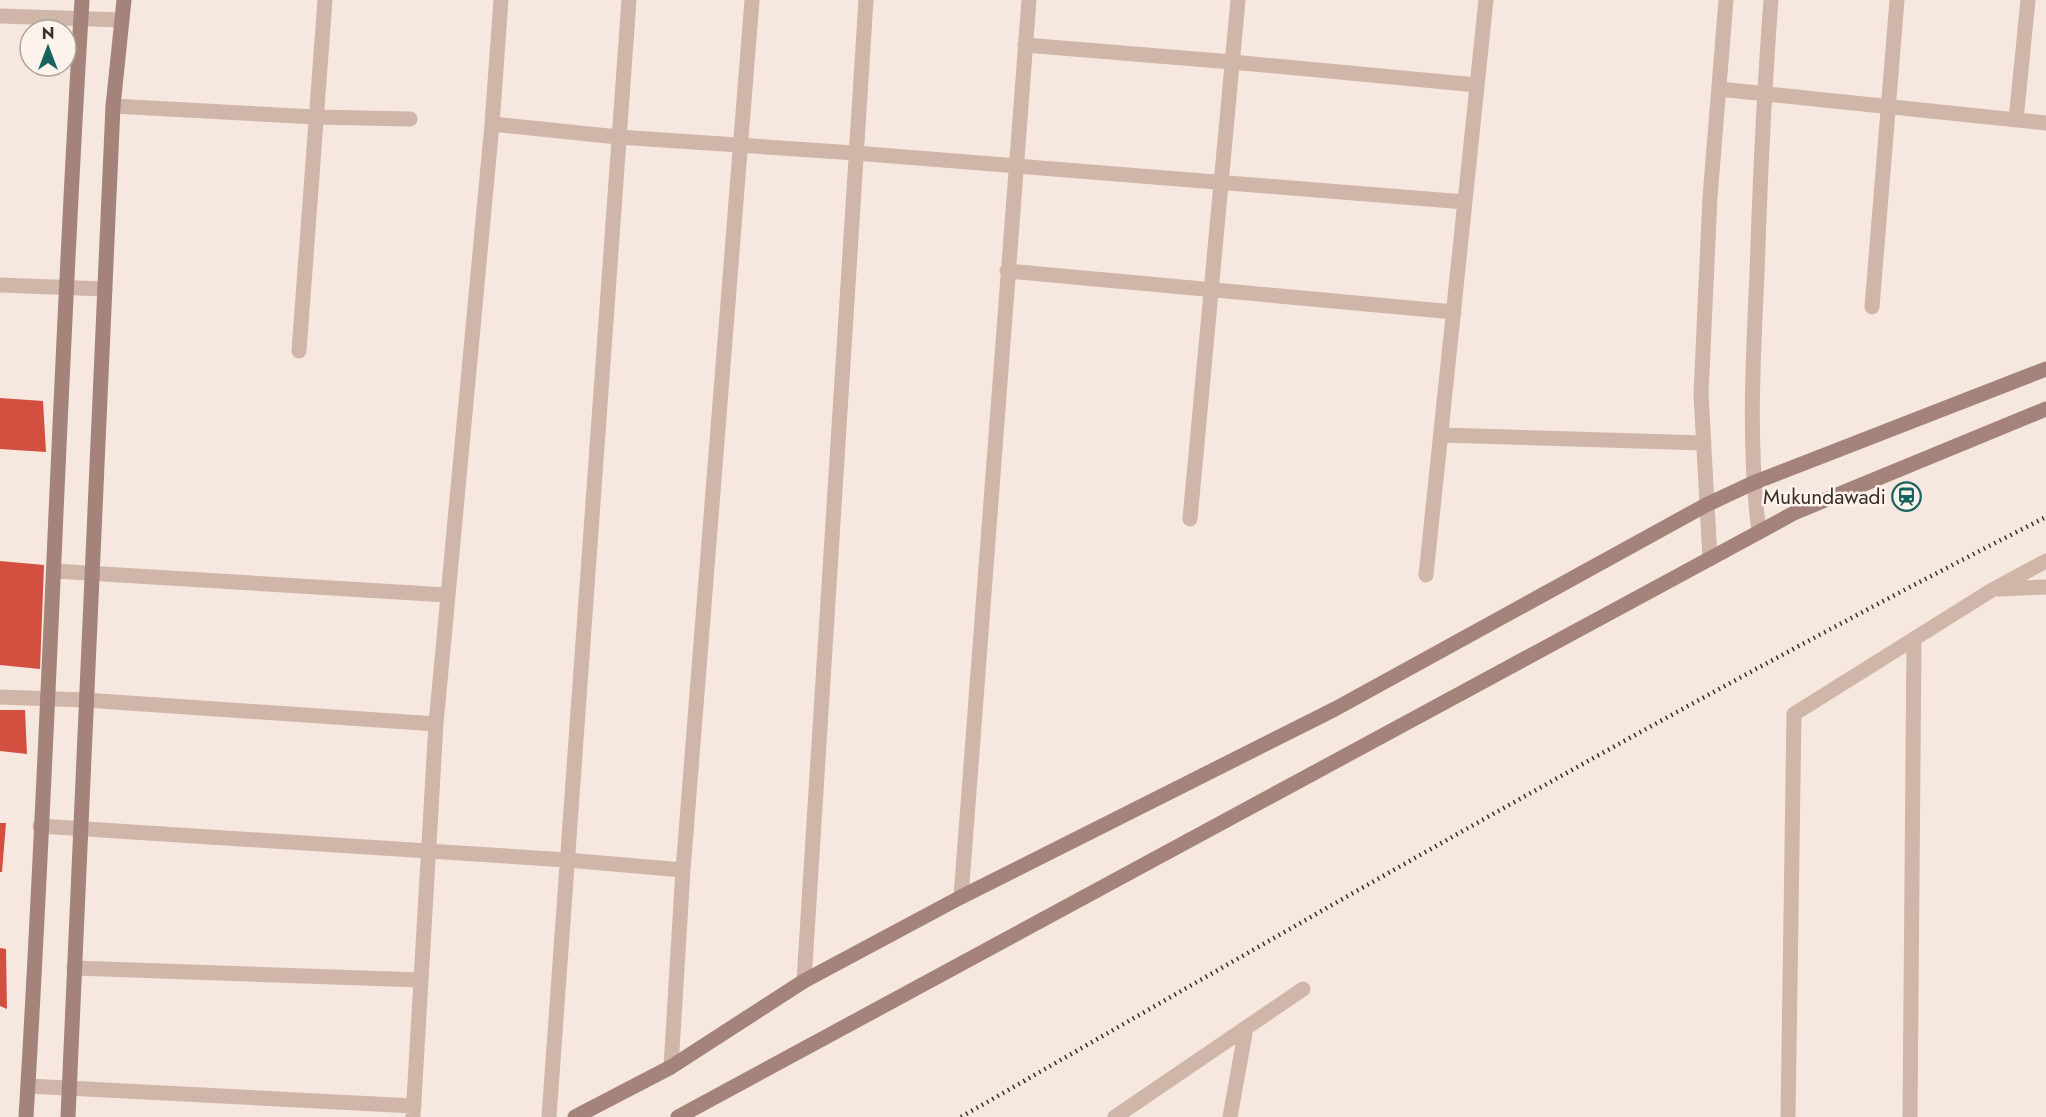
<svg xmlns="http://www.w3.org/2000/svg" width="2046" height="1117" font-family="Jost,sans-serif">
<style>
.building{fill:#d35040}
.lines{fill:none;stroke-linecap:round;stroke-linejoin:round}
.street{stroke:#d0b5a9;stroke-width:15}
.secondary{stroke:#a4837a;stroke-width:15}
.rail{stroke:#3c2d29;stroke-width:4.5;stroke-dasharray:1.5 4.5;stroke-linecap:butt}
.labels{text-anchor:middle;dominant-baseline:central;stroke-width:5;stroke-linejoin:round;paint-order:stroke}
.poi-label{font-size:21px;fill:#3c2d29;stroke:#fcf3ec;text-anchor:end}
</style>
<rect width="100%" height="100%" fill="#f6e8df"/>
<path class="building" d="M0,398l43,3 3,51 -46,-3z
M0,561l44,4 -4,104 -40,-4z
M0,710h25l2,44 -27,-3z
M0,823h6l-4,49h-2z
M0,948l6,1 1,60 -7,-3z"/>
<g class="lines">
<path class="street" d="M0,16l122,4
M1025,45l207,17 245,23
M1719,89l327,34
M113,106l203,11 94,2
M2016,120l12,-120
M492,124l126,13 237,16 610,49
M1007,271l447,41
M0,285l105,4
M1872,307l25,-307
M299,351l26,-351
M1441,435l263,8
M1190,519l48,-519
M1759,532c-11,-87 -6,-172 -2,-259 3,-91 7,-182 14,-273
M1710,559l-9,-165 9,-197 16,-197
M54,571l393,24
M1426,575l60,-575
M1998,589l48,-2
M0,697l85,3 351,24
M40,826l527,34 116,10
M961,897l68,-897
M74,968l347,12
M804,981l62,-981
M671,1067l12,-197 69,-870
M28,1086l386,20
M413,1117l23,-393 56,-600 9,-124
M549,1117l80,-1117
M1115,1117l188,-128
M1230,1117l16,-89
M1788,1117l6,-403 198,-124 54,-29
M1910,1117l4,-478"/>
<path class="secondary" d="M26,1117c23,-372 33,-745 56,-1117
M68,1117l45,-1011 11,-106
M575,1117l96,-50 133,-86 157,-84 374,-188 371,-204 47,-22 293,-114
M678,1117l1118,-605 250,-103"/>
<path class="rail" d="M961,1117c359,-205 716,-413 1085,-600"/>
</g>
<defs>
<symbol id="station-ring" viewBox="-11 -11 22 22"><circle r="9.5" fill="#fcf3ec" stroke="#19635e" stroke-width="1.5"/><path d="M-3-6H3Q5-6 5-4V2Q5 4 3 4L4.5 6H3L1.5 4h-3L-3 6H-4.5L-3 4Q-5 4-5 2V-4Q-5-6-3-6ZM-3.5-4v3h7v-3ZM-3.5 1v1.5H-2V1ZM2 1v1.5H3.5V1Z" fill="#19635e"/></symbol>
</defs>
<g fill-rule="evenodd">
<use href="#station-ring" x="1890" y="480" width="33" height="33"/>
</g>
<g class="labels">
<g class="poi-label">
<text x="1886" y="497">Mukundawadi</text>
</g>
</g>
<g transform="translate(48 48)"><circle r="28" fill="#fcf3ec" stroke="#afa49e" stroke-width="1.5"/>
<path d="M0-4.5L10 22L0 15L-10 22Z" fill="#19635e"/>
<text y="-9" font-size="16" font-weight="bold" text-anchor="middle" fill="#3c2d29">N</text>
</g>
</svg>
